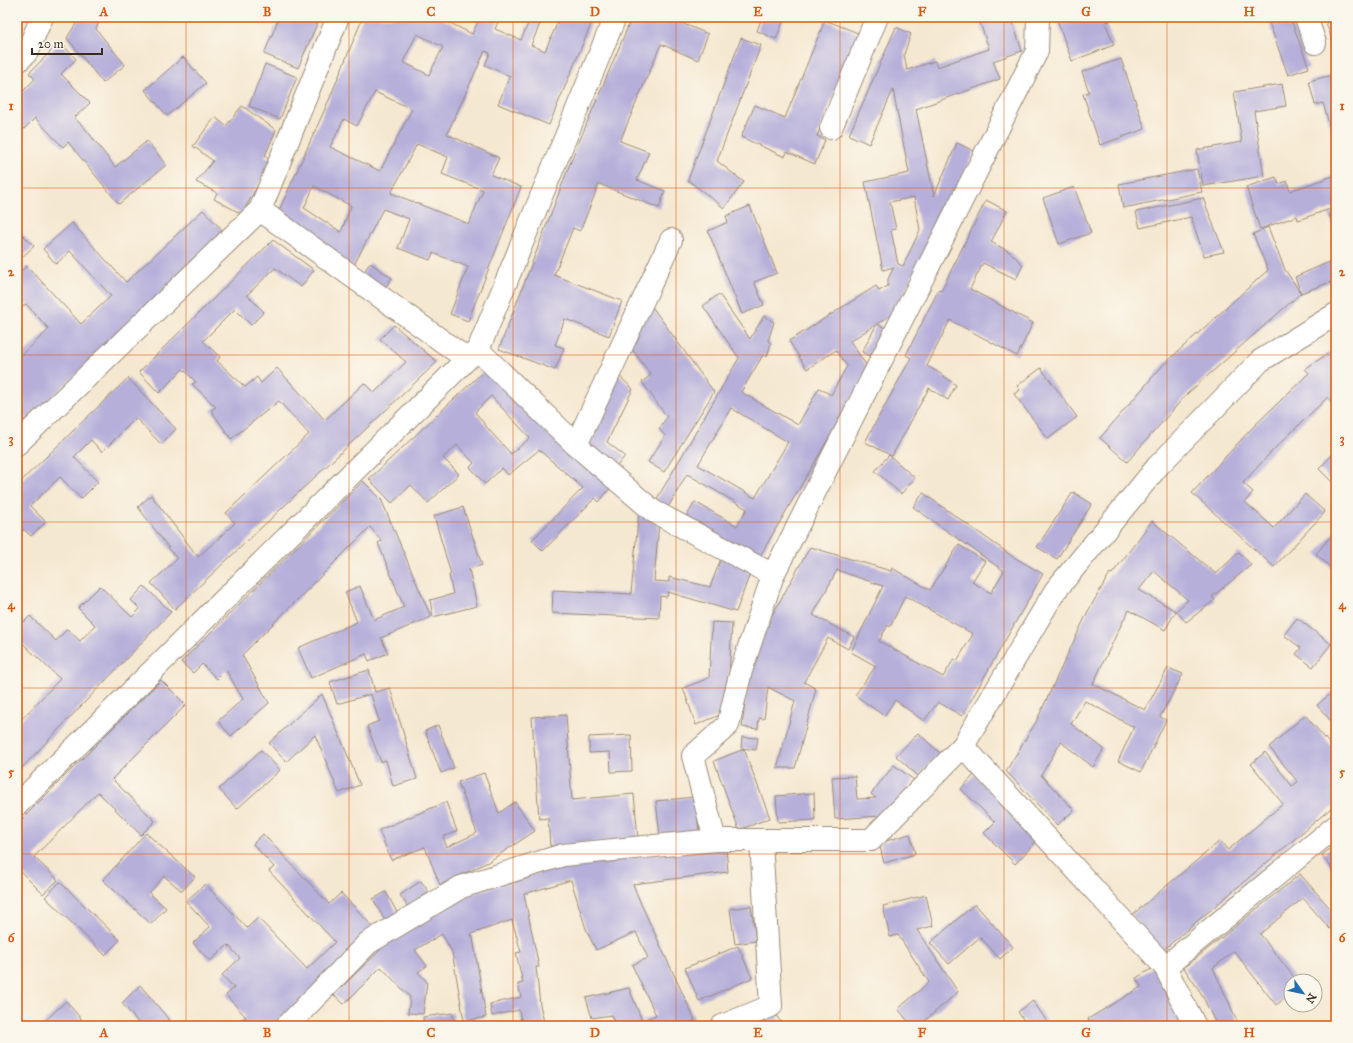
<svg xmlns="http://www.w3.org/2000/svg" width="1353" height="1043" font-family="'IM FELL Great Primer',serif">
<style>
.building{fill:#b5afda;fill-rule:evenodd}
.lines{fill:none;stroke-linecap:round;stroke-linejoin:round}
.minor-casing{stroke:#988977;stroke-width:24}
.minor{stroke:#fff;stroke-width:22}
.grid{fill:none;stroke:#df570d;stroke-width:1;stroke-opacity:0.55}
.neatline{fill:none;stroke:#df570d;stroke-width:1.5}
.grid-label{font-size:13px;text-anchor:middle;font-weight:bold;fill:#df570d}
</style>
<rect width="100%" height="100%" fill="#fbf7ec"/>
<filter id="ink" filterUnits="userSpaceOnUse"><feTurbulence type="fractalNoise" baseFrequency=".025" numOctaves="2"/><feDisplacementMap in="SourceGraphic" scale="8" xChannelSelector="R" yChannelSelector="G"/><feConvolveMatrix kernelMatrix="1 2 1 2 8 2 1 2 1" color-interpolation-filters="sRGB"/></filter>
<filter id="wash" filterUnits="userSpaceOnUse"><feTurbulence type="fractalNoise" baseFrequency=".012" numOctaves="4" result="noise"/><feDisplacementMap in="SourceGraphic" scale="16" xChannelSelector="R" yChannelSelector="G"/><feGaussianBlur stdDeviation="0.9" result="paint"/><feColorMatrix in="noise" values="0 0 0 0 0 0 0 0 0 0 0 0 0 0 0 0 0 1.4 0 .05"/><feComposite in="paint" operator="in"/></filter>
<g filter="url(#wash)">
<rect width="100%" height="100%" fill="#f5e8d0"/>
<g id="blocks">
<path class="building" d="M80,17h21l-5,12 29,36 -22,18 -36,-45z
M278,17h42l-22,51 -34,-14 15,-36z
M363,17h75l34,17 8,-17h20l-5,12 26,11 10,-23h12l-12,28 14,6 15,-34h34l-45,108 -51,-21 12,-28 -25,-11 5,-12 -5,-2 -38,83 52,24 -8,17 30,12 -53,134 -18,-7 18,-47 -35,-14 -3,7 -32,-12 11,-29 -26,-10 -30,58 -75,-54 51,-113zM417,34l26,13 -14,28 -26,-13zM375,92l37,17 -32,62 -50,-24 14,-28 13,7zM417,144l31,13 -6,17 41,16 -14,34 -78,-31zM314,186l37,20 -10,26 -37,-24z
M632,17h40v2l36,15 -10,26 -37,-16 -41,97 29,11 -12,28 28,11 -6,17 -60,-24 -19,47 -7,-3 -19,47 68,26 -13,35 -44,-17 -10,26 9,3 -9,22 -56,-21 74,-193z
M762,17h23l-9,22 -19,-8z
M978,17h33l11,34 -29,10 7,18 -84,30 18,87 23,-53 17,8 -20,44 -61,119 -16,10 14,7 -15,29 -14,-8 15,-28 -27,17 19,28 -112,192 -72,-42 10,-17 42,24 10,-17 -60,-35 -20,35 -12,-7 84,-144 -36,-52 16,-12 31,45 14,-23 10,6 -6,19 3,2 -4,14 -4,-2 -22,37 57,33 21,-37 12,7 16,-29 -11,-16 -29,19 -18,-28 87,-55 3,5 9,-5v-7l6,-12 -11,3 -18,-88 44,-9 -16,-83 -24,54 -20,-9 47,-108 15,7 -7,20 3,16 28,-9 2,6 52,-18zM914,197l6,33 -17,36 -5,-2 -7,-34 5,-1 -6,-27zM731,408l57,34 -33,56 -57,-33z
M1056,17h52l2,4 -5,1 9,23 -42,16z
M1267,17h23l19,51 -21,7z
M1324,17h12v31h-1z
M825,20l33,13 -41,103 8,4 -10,24 -28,-12 -2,5 -44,-20 14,-32 30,13z
M741,38l20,7 -44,116 27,21 -20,26 -36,-28z
M60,42l16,17 -15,15 29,29 -16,15 10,9 31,40 32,-26 19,24 -47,39 -51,-62 -5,5 -28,-29 -18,18v-39l18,-18 -6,-6z
M183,57l23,26 -39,33 -22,-26z
M1121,59l24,70 -45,16 -17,-51 6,-2 -7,-20z
M265,64l32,13 -17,42 -31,-13z
M1336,74v74l-13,-45 -8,2 -6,-24z
M1282,84l4,22 -32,5 10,65 -61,10 -6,-36 45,-8 -8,-50z
M242,106l34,24 -11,26 6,5 -29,53 -28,-15 3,-6 -21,-11 17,-21 -20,-15 22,-29 11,9z
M1197,169l5,23 -79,16 -4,-24z
M1336,175v32l-38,13 -1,-4 -37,13 -14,-42 30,-10 3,7 8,-3 3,10z
M1074,187l17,46 -32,11 -16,-46z
M1203,198l21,54 -20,4 -13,-39 -51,11 -4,-16z
M986,200l21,11 -16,31 19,10 13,13 -7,14 -33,-16 -13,26 63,34 -16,33 -67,-36 -23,46 11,6 18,13 -8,15 -19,-12 -37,68 -27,-14 46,-84 -5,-3 33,-66 2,2z
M750,206l27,67 -23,9 10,23 -22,9 -34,-83 20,-9 -2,-6z
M203,210l23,24 -173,162 -36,30v-71l2,3 30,-29 -23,-25 -9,7v-36l10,-9 54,58 30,-28 -41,-45 -14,13 -13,-15 29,-26 54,59z
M1336,212v22l-7,-20z
M1268,227l17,43 16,23 -114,101 -60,68 -27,-24 63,-73 105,-95 -15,-36z
M17,229l17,17 -17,16z
M273,240l41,30 -13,17 -26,-19 -28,27 17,17 -13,13 -16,-16 -32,32 17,16 -3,4 28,26 12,-10 4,6 16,-15 48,52 39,-37 10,10 32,-31 -26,-23 14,-14 43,37 -262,247 -24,-26 26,-24 -39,-52 13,-12 47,62 37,-34 -9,-10 83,-79 -30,-33 -48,38 -20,-29 5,-3 -24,-23 4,-2 -13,-13 -24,24 -20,-21z
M1336,259v21l-35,13 -6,-16z
M370,263l22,15 -9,13 -22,-15z
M650,304l64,88 -50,80 -16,-10 17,-26 -6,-7 8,-12 -25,-35 9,-7 -24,-33z
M1336,348v60l-8,-11 -55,53 -30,33 10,9 -8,10 29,26 31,-34 20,18 -51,55 -82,-74 60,-65 57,-55 -4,-4z
M487,368l124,119 -12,15 -4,-4 -52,53 -11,-11 51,-52 -44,-38 -31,25 -6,-7 -17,16 -15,-17 4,-4 -17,-18 -14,13 16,16 -31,29 -17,-18 -19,18 -23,-24zM491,396l39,42 -19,16 -21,-23 -15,-19z
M1041,368l36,49 -29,22 -34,-45 6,-4 -3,-4z
M617,374l16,15 -26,53 18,14 -9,11 -33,-26z
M128,378l48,51 -15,15 -25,-26 -34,34 -11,-12 -17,17 24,25 -17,17 -21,-22 -30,29 16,16 -15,14 -8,-7 -6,6v-50z
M1336,451v35l-17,-17z
M889,455l26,23 -14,16 -26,-23z
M363,481l18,18 50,118 -50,21 7,15 -19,8 -3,-7 -55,24 -13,-30 59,-26 -12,-30 15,-6 14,34 30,-13 -26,-64 4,-2 -12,-14 -128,128 27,48 -38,33 -13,-15 25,-22 -17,-29 -9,9 -15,-15 -9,9 -12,-11z
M1073,492l19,12 -35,55 -20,-12z
M923,493l89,63 31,18 -81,142 -24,-14 -14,19 -29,-21 -11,16 -29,-21 21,-29 -25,-14 32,-66 -46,-16 -24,45 41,22 -6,12 -20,-11 -24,44 12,7 -21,79h-18l18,-67 -27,-14 -4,32 -5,-1 -1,11 -16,-2 9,-74 59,-106 81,24 1,-3 38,22 29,-45 26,16 -13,21 19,11 13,-22 -91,-64zM905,596l68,38 -16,27 -3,-2 -11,18 -64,-36 9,-16 2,2z
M463,507l19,58 -13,4 8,37 -44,11 -3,-17 23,-6 -4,-19 2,-1 -17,-58z
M639,510l20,12 -5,59 15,1v-5l41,10 12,-31 30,12 -16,44 -68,-20 -1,5 -7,-1 -1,22 -107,-5 1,-23 78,4z
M1152,521l64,53 23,-22 12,13 -39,32 3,3 -29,22 -10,-11 12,-11 -34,-29 -15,19 37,21 -11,19 -36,-20 -11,21 -25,53 52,26 23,-42 15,6 -23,43 6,3 -25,52 -23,-11 16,-34 -49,-26 -14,23 33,25 -11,18 -32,-25 -20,33 33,35 -17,15 -51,-54 30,-49 51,-109 23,-40 2,1z
M1336,530v42l-20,-18z
M100,586l32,31 8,-8 -9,-9 13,-14 27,26 -154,161v-49l43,-45 -43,-41v-22l7,6 6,-6 26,25 11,-12 13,12 15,-16 -17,-17z
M1297,618l34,26 -18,23 -17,-13 5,-6 -17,-13z
M712,622l20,1 -5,89 -31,13 -13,-37 26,-10z
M369,670l6,22 15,-4 27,91 -24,7 -7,-26 -5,2 -14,-36 12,-5 -8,-27 -34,10 -7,-22z
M161,680l25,25 -74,74 43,42 -14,14 -43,-43 -64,65 24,23 -15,14 -23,-23 -3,3v-50z
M1336,689v38l-19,-22z
M322,694l38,91 -21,8 -24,-58 -29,27 -17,-19z
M566,715l6,85 62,-6 4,44 -88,8 -2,-28 -9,1 -7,-102z
M1305,715l30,35 1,-2v56l-174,147 -30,-36 88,-74 8,9 55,-46 -32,-40 14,-12 27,34 6,-4 -29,-35z
M438,725l16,43 -13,5 -16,-42z
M918,733l22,20 -22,23 -22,-20z
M631,735l1,36 -21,1 -1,-20 -21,1v-16z
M742,737l16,1 -2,12 -15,-2z
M744,749l26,69 -31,12 -25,-69z
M261,750l19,20 -43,39 -18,-20z
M894,765l20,15 -23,30 -10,6 -46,3 -3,-42 23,-1 2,23 19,-1 -5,-4z
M484,773l15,40 16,-11 20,29 -47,31 -48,23 -15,-38 -34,13 -12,-30 67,-28 11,29 -14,6 4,10 30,-14 -19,-51z
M974,775l65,64 -24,25 -31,-31 11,-11 -34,-33z
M814,793l1,27 -37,2 -2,-26z
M695,797l4,34 -39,5 -4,-35z
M146,833l49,44 -13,14 -18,-15 -15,17 17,15 -15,16 -48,-44z
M263,834l66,70 12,-11 35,37 -103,96h-38l11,-9 -20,-22 8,-7 -12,-13 18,-17 -12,-13 -18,16 -17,-18 17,-16 -24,-26 19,-17 42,44 11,-10 49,51 28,-27 -66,-71 5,-4 -21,-23z
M910,834l5,20 -31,9 -5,-20z
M1336,844v30l-14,-19z
M726,847l2,25 -95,12 8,20 54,116 -13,6h-36l-3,-6 13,-5 -24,-50 16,-7 -12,-26 -40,18 -10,-21 -15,-49 -47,14 15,73h-3l4,38 5,21h-23l-3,-16 -27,6 -2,-12 31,-7 -3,-13 5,-1 -7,-30 5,-1 -9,-32 -41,14 2,4 13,79 -22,4 -12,-69 -10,-18 -27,16 12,16 -9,6 9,10 -4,32 -15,-1 2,-16 -29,-30 -37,37 -10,-9 54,-53 68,-43 110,-35z
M1300,874l36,41v9l-6,5 -27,-31 -43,36 37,47h-6v26l-7,-8 -8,6 -42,-54 -21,17 26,57 -22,1 -16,-33 -17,-25z
M421,881l8,11 -21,15 -8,-12z
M60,882l60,58 -15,15 -60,-58z
M386,892l13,24 -12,8 -14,-25z
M926,895l7,31 -16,4 41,62 -39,34h-7l-14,-17 31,-27 -31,-47 -8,2 -7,-31z
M975,904l38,43 -13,12 -20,-22 -31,27 -19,-21z
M751,906l5,35 -21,3 -5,-35z
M738,946l14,32 -53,23 -14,-33z
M1153,968l33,58h-36l-2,-4 -7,4h-49l-4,-7 53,-32 -5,-9z
M140,985l25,30 9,11h-33l-19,-23z
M629,988l15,38h-28l-5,-11 -19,3 -6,-20z
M66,1001l21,25h-47z
M1033,1001l17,25h-22l-10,-14z
M453,1013l1,13h-30l-1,-9z
M774,1013l10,13h-40z"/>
</g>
</g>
<g filter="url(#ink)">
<use href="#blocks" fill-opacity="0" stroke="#988977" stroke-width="1"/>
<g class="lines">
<defs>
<path id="minor" d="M1306,17l9,26
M17,62l10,-10 15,-35
M831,128l46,-111
M260,210l207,149
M478,350l98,95 77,66 120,64
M17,444l243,-234 78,-193
M576,445l95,-205
M963,746l202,221 30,59
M17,805l450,-446 11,-9 137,-333
M715,840l-22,-84 35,-31 13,-54 32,-96 264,-524 1,-34
M1165,967l171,-141
M287,1026l81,-83 93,-56 102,-32 152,-15h156l92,-94 92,-155 103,-125 102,-105 76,-47
M722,1026l49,-20 -10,-165"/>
</defs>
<use href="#minor" class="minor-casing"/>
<use href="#minor" class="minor"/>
</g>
</g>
<path class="grid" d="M186,17v1009M349,17v1009M513,17v1009M676,17v1009M840,17v1009M1004,17v1009M1167,17v1009M17,188h1319M17,355h1319M17,522h1319M17,688h1319M17,854h1319"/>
<rect width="1353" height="1043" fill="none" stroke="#fbf7ec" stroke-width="44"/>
<g transform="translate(1303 993) rotate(123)"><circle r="19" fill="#fbf7ec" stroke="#aea59a"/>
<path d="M0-3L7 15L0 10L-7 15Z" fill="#1f6fb2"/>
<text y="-6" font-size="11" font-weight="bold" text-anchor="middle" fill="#3b2a1e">N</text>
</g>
<path d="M32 48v6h70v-6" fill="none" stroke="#3b2a1e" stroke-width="2"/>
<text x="38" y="48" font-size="12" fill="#3b2a1e" stroke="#fbf7ec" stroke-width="3" paint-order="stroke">20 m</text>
<rect x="22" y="22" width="1309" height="999" class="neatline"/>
<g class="grid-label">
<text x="104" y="16">A</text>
<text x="267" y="16">B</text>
<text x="431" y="16">C</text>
<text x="595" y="16">D</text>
<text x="758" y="16">E</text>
<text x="922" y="16">F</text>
<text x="1086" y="16">G</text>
<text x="1249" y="16">H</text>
<text x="11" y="110">1</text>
<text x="1342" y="110">1</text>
<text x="11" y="276">2</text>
<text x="1342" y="276">2</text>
<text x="11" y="443">3</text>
<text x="1342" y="443">3</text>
<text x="11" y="609">4</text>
<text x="1342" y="609">4</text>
<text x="11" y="776">5</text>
<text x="1342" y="776">5</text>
<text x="11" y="942">6</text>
<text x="1342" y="942">6</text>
<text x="104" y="1037">A</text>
<text x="267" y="1037">B</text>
<text x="431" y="1037">C</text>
<text x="595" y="1037">D</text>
<text x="758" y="1037">E</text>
<text x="922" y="1037">F</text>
<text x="1086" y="1037">G</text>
<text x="1249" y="1037">H</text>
</g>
</svg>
